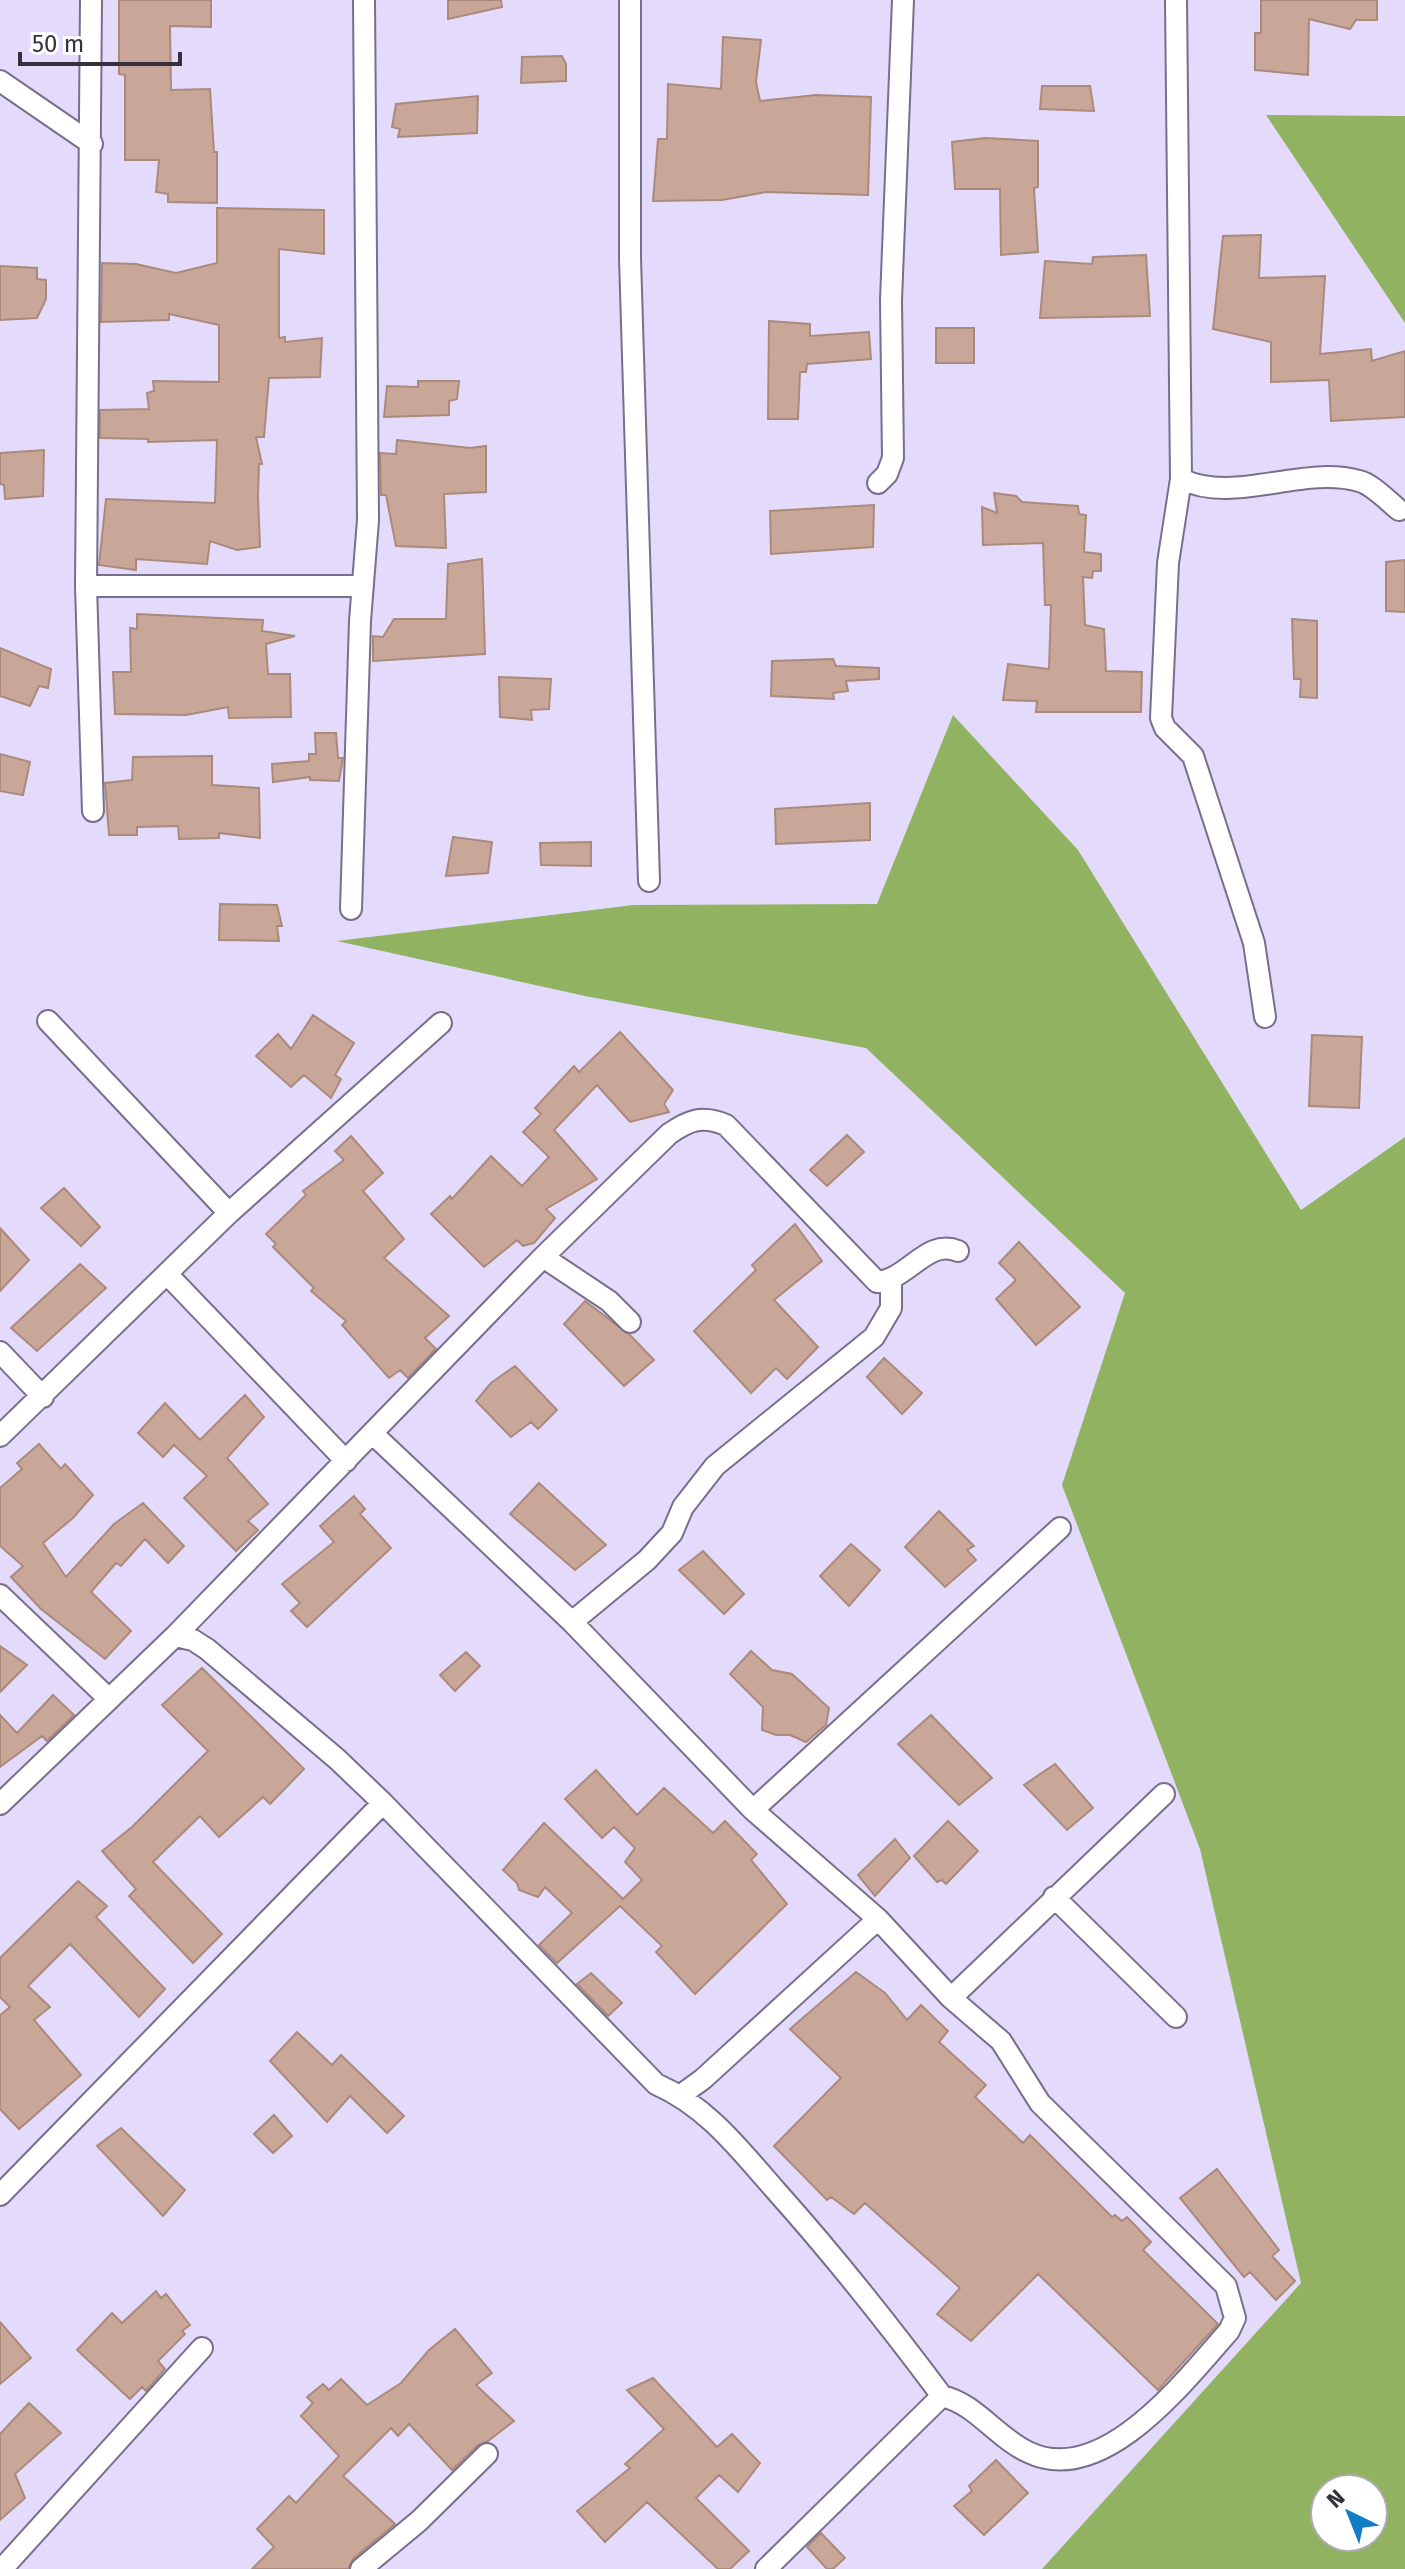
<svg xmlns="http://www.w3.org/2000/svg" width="1405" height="2569" font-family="'Fira Sans',sans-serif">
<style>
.forest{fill:#91b261;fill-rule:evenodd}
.building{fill:#c8a698;stroke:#ab8a7c;stroke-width:2}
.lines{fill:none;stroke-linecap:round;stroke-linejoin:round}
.minor-casing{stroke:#786f8c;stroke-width:24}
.minor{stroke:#fff;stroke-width:20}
</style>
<rect width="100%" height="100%" fill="#e4dbfc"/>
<path class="forest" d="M1266,115l139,1v207z
M953,715l125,135 223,360 104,-73v1432h-363l259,-286 -101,-434 -138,-364 63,-192 -259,-245 -281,-52 -248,-55 297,-36 243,-1zM1373,2489v48h-48v-48z"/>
<path class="building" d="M119,0h92v27l-41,-1 1,64 39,-1 4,63h3v51l-49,-1v-8l-12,-2 3,-32h-34v-85l-6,-1z
M448,0h53l1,7 -54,12z
M1261,0h116v20h-21l-6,9 -41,-10 -1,56 -53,-5v-37h6z
M723,37l38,3 -5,42 4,19 56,-6 55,2 -3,98 -102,-3 -44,8 -69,1 5,-62h9l1,-55 53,5z
M562,56l4,8v17l-45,2 1,-26z
M1042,86h48l4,25 -54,-2z
M478,96l-1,37 -79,4 2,-8 -8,-2 4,-23z
M985,138l53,3v46l-4,1 4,64 -37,3 -1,-66h-45l-3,-47z
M217,208l107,2v44l-45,-5v89l6,-1v5l37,-4 -2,39 -51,1 -5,59h-8l6,27h-3l-1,32 2,51 -23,3 -27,-9 -3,23 -71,-5v11l-37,-5 7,-66 109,4 2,-63 -69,2v-3l-48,-1v-28l49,-1 -2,-16 7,-2 -1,-10 66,1v-57l-50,-11v6l-68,2 1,-59 34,1 40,9 41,-10z
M1261,235l-2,43 66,-2 -5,78 51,-5 1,12 33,-10v66l-74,4 -2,-41 -58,2v-40l-58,-13 10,-93z
M1146,255l4,61 -110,2 5,-57 47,3 1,-7z
M0,266l37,2v11l9,1v19l-9,19 -37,2z
M769,321l41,3v12l59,-4 2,27 -64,5 -1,8h-6l-2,47h-30z
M936,328h38v35h-38z
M418,381h41l-2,18 -8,2v14l-65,2 3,-31 31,1z
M397,440l73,8 16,-2v46l-42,2 2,54 -50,-2 -10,-51h-5l-1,-42 16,1z
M44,450l-1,46 -38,3 -1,-14 -4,-1v-31z
M994,493l22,3 6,6 56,4 1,8 7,1 -2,37 17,2v17h-8l-1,7 -9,-1 2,48 19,4 2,42 36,1 -1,40h-105l1,-11 -34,-1 5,-36 41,5 2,-64h-6l-2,-62 -60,2 -1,-38 15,6z
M874,505l-1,42 -102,7 -1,-43z
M482,559l3,95 -112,7v-25l10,1 11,-18h52l2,-55z
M1405,560v52l-19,-1v-49z
M137,614l126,6 -1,11 33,5 -29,8 2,30h22l1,43 -62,1 -1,-11 -42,8 -71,-1 -2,-42h18l-1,-44 7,1z
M1292,619l25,2v77l-17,-1 1,-18h-7z
M0,648l51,21 -3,19 -9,-2 -9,20 -30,-10z
M833,659l3,7 43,2v11l-33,2 2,10 -15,2 1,6 -63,-3 1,-35z
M499,677l52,2 -2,30 -18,1 1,10 -32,-3z
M315,733h21l2,25h5l-4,23 -29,-1v-3l-37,5 -1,-18 37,-3v-7h7z
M0,754l30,8 -7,33 -23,-4z
M212,756v29l47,3 1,50 -41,-5v5l-40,1 -1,-13 -41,1v8h-28l-4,-52 27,-3 1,-23z
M870,803v37l-94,4 -1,-35z
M453,837l39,5 -4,31 -42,3z
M591,842v24l-50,-1 -1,-22z
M220,904l57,1 5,21h-5l2,15 -60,-1z
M313,1015l41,28 -19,32 6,4 -10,19 -27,-23 -13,12 -35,-31 22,-22 13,15z
M620,1032l53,58 -9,14 5,8 -39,10 -33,-37 -43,45 43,49 -51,30 9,9 -21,25 -11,3 -6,-6 -33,27 -53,-53 19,-18 2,3 39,-43 31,30 27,-29 -26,-25 18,-18 -6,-6 39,-42 5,6z
M1312,1035l50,2 -3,71 -50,-2z
M847,1135l17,17 -37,34 -17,-16z
M351,1136l32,37 -20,18 41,48 -20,19 65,58 -24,22 11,11 -28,29 -8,-8 -11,8 -47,-53 4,-4 -35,-30 3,-3 -41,-41 3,-3 -10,-10 40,-39 -3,-4 41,-31 -9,-9z
M64,1188l36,39 -19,19 -40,-38z
M795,1224l27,37 -48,39 44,47 -31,32 -11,-11 -25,25 -57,-62 62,-61 -4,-5z
M0,1228l29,32 -29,31z
M1019,1242l61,65 -44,38 -40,-46 20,-19 -17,-17z
M80,1264l26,24 -69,63 -26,-23z
M585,1301l45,34 24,25 -30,26 -60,-62z
M884,1358l38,35 -20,21 -35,-37z
M515,1366l42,44 -19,19 -7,-7 -20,15 -35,-36 15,-18z
M245,1395l19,22 -37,41 41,46 -20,17 10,9 -22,21 -52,-53 23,-22 -33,-31 -11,12 -25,-24 27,-30 35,37z
M39,1444l22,25 4,-5 28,31 -20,23 -30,25 23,34 48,-53 29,-21 41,43 -16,17 -23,-24 -24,27 -5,-3 -25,29 40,39 -26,28 -64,-50 -30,-32 12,-11 -23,-20v-58l22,-19 -5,-6z
M539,1483l67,62 -31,25 -65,-56z
M354,1496l11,13 -5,5 31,34 -84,79 -16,-16 9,-8 -18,-19 52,-42 -14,-16z
M939,1511l35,35 -7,4 9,10 -31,27 -40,-40z
M851,1544l29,26 -31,36 -29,-30z
M703,1551l41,43 -20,20 -45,-44z
M0,1646l27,19 -27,27z
M751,1651l21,19 20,4 37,34 -3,17 -20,17 -16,-7h-14l-14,-5 1,-23 -33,-33z
M466,1652l14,14 -25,25 -15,-16z
M202,1668l102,101 -34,35 -7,-7 -44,40 -19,-21 -47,46 69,72 -29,29 -64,-67 7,-7 -34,-38 30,-24 76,-76 -46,-46z
M53,1695l21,20 -27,26 -5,-5 -42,31v-52l17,18z
M931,1715l61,63 -33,27 -61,-61z
M1055,1764l38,44 -26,22 -43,-45z
M596,1770l41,45 27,-27 49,45 12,-12 32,33 -6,6 36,44 -92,90 -39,-42 6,-6 -42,-40 -63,57 -18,-18 33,-32 -27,-26 -7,10 -19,-7 -2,-7 -14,-13 41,-47 79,76 19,-19 -17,-18 10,-14 -21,-21 -12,11 -37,-39z
M948,1821l30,30 -32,33 -4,-4 -5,2 -23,-26z
M895,1839l15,19 -35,38 -17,-21z
M78,1881l29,25 -11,11 69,72 -26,28 -69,-73 -42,42 22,21 -16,13 47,55 -62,54 -19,-20v-94l10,-8 -10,-10v-39z
M856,1972l29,21 22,27 14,-15 27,26 -9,11 47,43 -11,12 48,46 7,-8 82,82 3,-2 7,6 5,-4 24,25 -8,8 75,74 -60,66 -120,-116 -67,67 -34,-27 23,-26 -95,-85 -11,11 -23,-17 -4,3 -53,-54 67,-68 -51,-49z
M591,1973l31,30 -14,13 -31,-32z
M297,2032l35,33 9,-10 63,61 -17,17 -37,-37 -23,26 -57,-61z
M274,2115l18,21 -19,17 -19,-19z
M121,2128l64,62 -22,26 -66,-70z
M1217,2169l62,81 -7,6 23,25 -19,19 -26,-28 -6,5 -64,-79z
M156,2291l5,7 5,-4 24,31 -8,6 3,3 -27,27 7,8 -19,22 -4,-4 -12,12 -53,-49 35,-37 10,10z
M0,2322l31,36 -31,26z
M455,2329l37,44 -16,12 38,36 -26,20 -10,4 -26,25 -43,-46 -11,12 -7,-8 -48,48 52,48 -42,35 -5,10h-96l22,-22 -17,-18 32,-33 7,7 43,-47 -38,-40 12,-13 -6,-6 16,-13 6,6 12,-11 26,26 34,-22 28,-33z
M653,2378l64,69 15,-13 28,29 -22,29 -19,-17 -23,23 53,53 -19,18h-12l-71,-67 -42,40 -28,-31 53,-43 -5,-4 39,-35 -37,-39z
M29,2403l32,30 -46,41 10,24 -25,22v-86z
M996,2460l32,33 -44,42 -30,-29 18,-15 -3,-5z
M821,2533l24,25 -12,11h-6l-20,-22z"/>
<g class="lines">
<defs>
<path id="minor" d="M91,0l-5,586 7,225
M630,0v258l19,623
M1176,0l5,479 -13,84 -7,155 4,10 28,28 61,187 11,74
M0,81l92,63
M1181,479c54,26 120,-14 178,2 13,3 29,20 40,29
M878,483l9,-9 6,-16 -2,-158 12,-300
M86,586h277
M351,909l9,-288 8,-101 -4,-520
M48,1021l181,192
M543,1257l66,44 21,21
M167,1274l179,187
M0,1352l43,45
M0,1436l229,-223 212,-190
M0,1595l109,104
M572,1622l75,-62 25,-27 11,-26 32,-41 159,-129 17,-29v-28
M175,1636l18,4 14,9 130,110 46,44 273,281c52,23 84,66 121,108 59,66 112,133 165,204 34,8 54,41 86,56 75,37 158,-73 201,-121l6,-13 -9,-32 -186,-183 -39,-62 -50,-43 -73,-79 -125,-109 -181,-188 -199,-188
M0,1804l175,-168 368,-379 126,-123c20,-14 33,-19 57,-9l151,157c32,-3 50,-44 81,-31
M753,1810l307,-282
M1054,1897l122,120
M951,1998l213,-204
M681,2095l22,-16 175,-160
M0,2195l383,-392
M2,2569l200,-221
M361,2569l58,-48 68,-67
M766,2569l176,-173"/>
</defs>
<use href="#minor" class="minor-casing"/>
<use href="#minor" class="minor"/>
</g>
<g transform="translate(1349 2513) rotate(317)"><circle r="38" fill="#ffffff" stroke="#aeadb1" stroke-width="2"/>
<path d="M0-6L14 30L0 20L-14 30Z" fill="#127dc7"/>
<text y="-12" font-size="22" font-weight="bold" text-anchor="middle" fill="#35313d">N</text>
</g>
<path d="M20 52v12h160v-12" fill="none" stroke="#35313d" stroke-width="4"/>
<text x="32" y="52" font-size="24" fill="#35313d" stroke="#ffffff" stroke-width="6" paint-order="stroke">50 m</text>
</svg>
